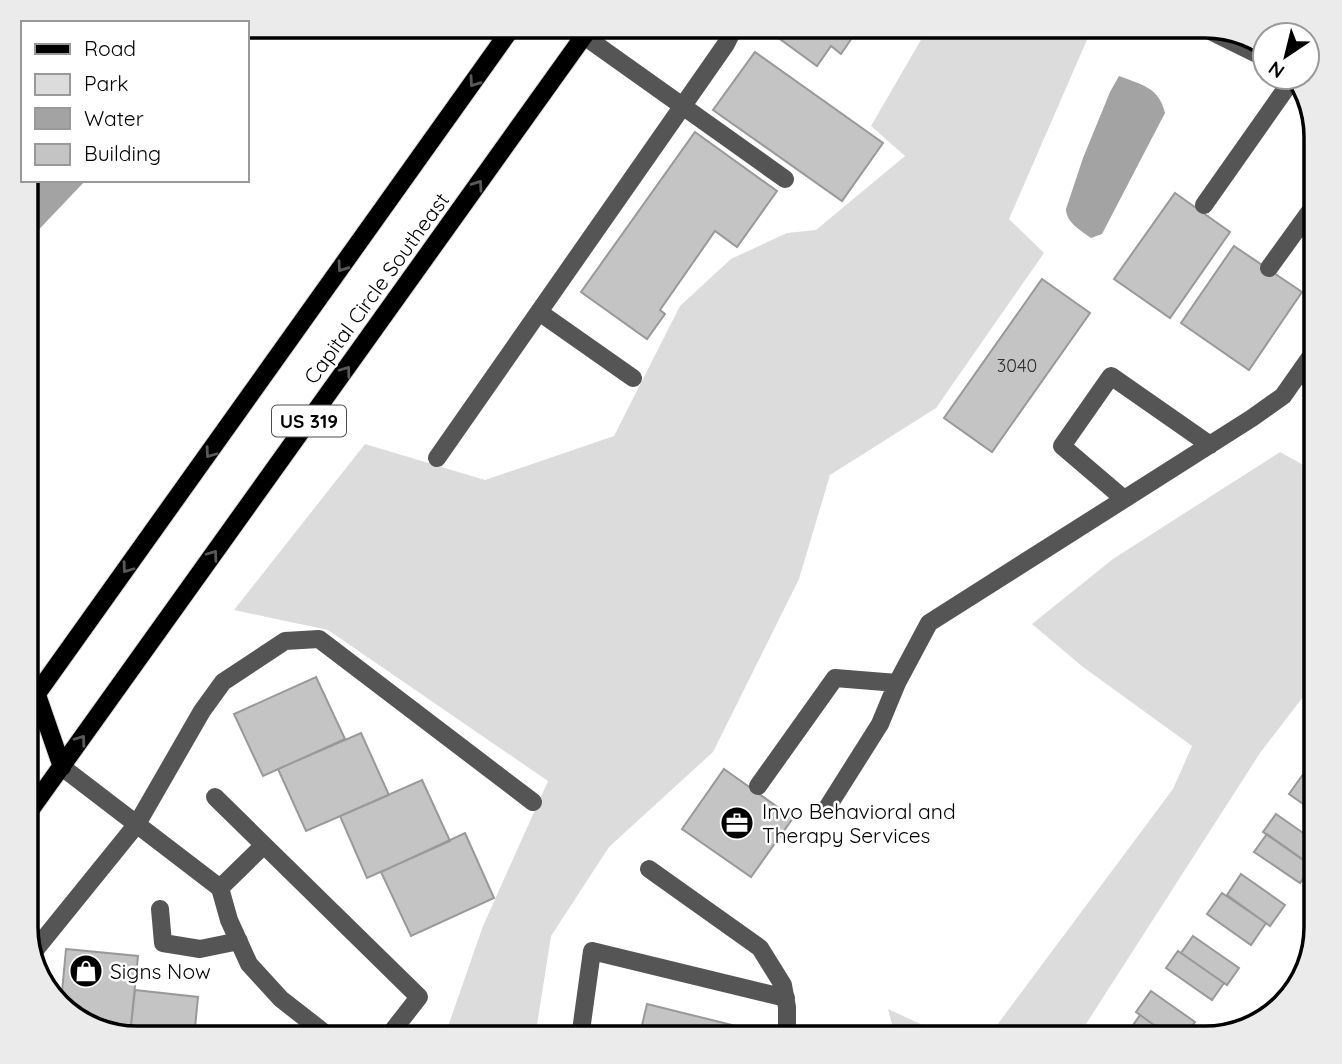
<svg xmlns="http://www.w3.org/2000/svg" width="1342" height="1064" font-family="Quicksand,sans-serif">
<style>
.green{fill:#dcdcdc}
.water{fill:#a3a3a3}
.building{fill:#c4c4c4;stroke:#999;stroke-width:2}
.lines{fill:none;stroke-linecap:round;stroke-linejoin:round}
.major-casing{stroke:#dbdbdb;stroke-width:20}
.minor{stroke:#555;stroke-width:18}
.major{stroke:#000;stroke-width:18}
.oneway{stroke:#595959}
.labels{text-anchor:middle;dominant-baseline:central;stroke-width:5;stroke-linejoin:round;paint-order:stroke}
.number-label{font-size:18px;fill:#313131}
.shield{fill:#fff;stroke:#4c4c4c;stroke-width:2}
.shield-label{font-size:19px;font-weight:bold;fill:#000}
.street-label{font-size:21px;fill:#000;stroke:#fff}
.poi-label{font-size:21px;fill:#000;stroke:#fff;text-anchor:start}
.rim{fill:none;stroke:#000;stroke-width:3.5}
</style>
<rect width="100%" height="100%" fill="#fff"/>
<path class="green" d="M929,26h164l-84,193 35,34 -108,155 -106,67 -31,104 -86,173 -104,95 -58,89 -16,102h-89l-1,-3 38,-109 65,-145 -220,-151 -94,-20 131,-166 120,36 129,-44 66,-130 51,-47 56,-26 29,-3 89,-74 -34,-30z
M1280,452l36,20v208l-56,73 -183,285h-173l-10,-6 -6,-23 52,24 57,-8 176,-236 19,-43 -109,-79 -51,-43 81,-65z"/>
<path class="water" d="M1119,76c23,9 40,11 46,37l-63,121 -11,4c-11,-8 -25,-16 -25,-29l17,-51 27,-66z
M27,180h59l-59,62z"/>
<path class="building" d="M762,26h98l-19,28 -10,-8 -14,20z
M755,52l128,91 -41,58 -129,-91z
M695,132l82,59 -40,56 -22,-16 -55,79 5,4 -18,25 -66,-47z
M1175,193l55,39 -60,86 -56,-39z
M1234,246l68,46 -53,78 -68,-47z
M1042,279l48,34 -98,139 -48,-34z
M316,677l29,62 -82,37 -29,-62z
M361,733l28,62 -83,36 -28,-62z
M1316,765v16l-8,-5z
M724,769l69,49 -42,59 -69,-48z
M1304,773l12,8v32l-27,-19z
M422,780l28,61 -83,37 -27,-62z
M1276,814l40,28v12l-7,10 -46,-32z
M465,833l29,65 -83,38 -30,-64z
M1267,834l45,32 -12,17 -46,-31z
M1241,874l44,31 -15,21 -43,-31z
M1222,893l44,30 -15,22 -44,-31z
M1193,936l46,32 -12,17 -46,-32z
M66,949l72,7 -8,79 -66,-25 -3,-7z
M1178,951l46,32 -12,17 -46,-32z
M135,990l63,7 -4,41h-57l-7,-3z
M1151,991l44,31 -11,16h-12l-36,-26z
M647,1004l89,22 -3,12h-94z
M1140,1015l32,23 -47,-1z"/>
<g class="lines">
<defs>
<path id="major" d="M37,695l25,72
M26,709l487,-683
M26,816l565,-790"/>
</defs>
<use href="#major" class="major-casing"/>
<path class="minor" d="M1200,26l65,32
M584,36l201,143
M1204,205l90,-128
M1269,268l47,-65
M539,312l94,66
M1300,372l16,12
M437,458l289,-414 9,-18
M1124,499l-62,-53 49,-70 99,69
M62,767l158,121 9,32 20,44 32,35 50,39
M758,786l77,-108 62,5
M215,797l204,200 -32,41
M827,808l53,-84 17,-41 32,-60 323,-205 31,-22 33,-47
M649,869l111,79 23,37 4,22v31
M220,888l44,-43
M160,909l3,34 37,6 39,-8
M35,950l102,-126 65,-113 21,-29 62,-41 34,-2 214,163
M1281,1005l11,-16
M580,1038l12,-87 194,47"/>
<use href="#major" class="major"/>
</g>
<defs><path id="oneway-chevron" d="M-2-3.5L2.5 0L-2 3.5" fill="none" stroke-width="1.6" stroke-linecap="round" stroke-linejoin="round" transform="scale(1.75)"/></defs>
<g class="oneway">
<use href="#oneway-chevron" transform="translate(474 82) rotate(125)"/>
<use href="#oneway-chevron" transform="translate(478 185) rotate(-55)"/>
<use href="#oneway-chevron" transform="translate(342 267) rotate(125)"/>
<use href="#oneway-chevron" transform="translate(346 371) rotate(-54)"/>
<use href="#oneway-chevron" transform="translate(210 453) rotate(126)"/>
<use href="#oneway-chevron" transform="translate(213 555) rotate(-54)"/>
<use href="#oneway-chevron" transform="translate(127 568) rotate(126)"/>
<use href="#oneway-chevron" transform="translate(81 740) rotate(-54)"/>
</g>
<defs>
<symbol id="office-disc" viewBox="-11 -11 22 22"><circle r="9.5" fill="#000" stroke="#fff"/><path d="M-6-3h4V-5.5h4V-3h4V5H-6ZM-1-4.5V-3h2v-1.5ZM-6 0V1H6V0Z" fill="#fff"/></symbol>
<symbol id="shop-disc" viewBox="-11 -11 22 22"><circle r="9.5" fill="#000" stroke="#fff"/><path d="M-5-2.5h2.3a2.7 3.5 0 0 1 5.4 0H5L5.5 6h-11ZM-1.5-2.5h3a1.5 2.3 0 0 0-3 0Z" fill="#fff"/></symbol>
</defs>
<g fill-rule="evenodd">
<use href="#office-disc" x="718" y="804" width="38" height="38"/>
<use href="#shop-disc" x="67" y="952" width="38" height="38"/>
</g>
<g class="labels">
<g class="number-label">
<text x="1017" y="365">3040</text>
</g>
<rect class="shield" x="272" y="405.5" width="74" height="31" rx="5"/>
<g class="shield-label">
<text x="309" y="421">US 319</text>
</g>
<g class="street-label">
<text transform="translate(376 288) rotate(-54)">Capital Circle Southeast</text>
</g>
<g class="poi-label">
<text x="762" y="811">Invo Behavioral and<tspan x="762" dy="24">Therapy Services</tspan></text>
<text x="110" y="971">Signs Now</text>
</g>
</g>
<path d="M0 0H1342V1064H0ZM137 38H1205A99 99 0 0 1 1304 137V927A99 99 0 0 1 1205 1026H137A99 99 0 0 1 38 927V137A99 99 0 0 1 137 38Z" fill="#ebebeb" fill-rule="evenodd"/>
<path class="rim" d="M137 38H1205A99 99 0 0 1 1304 137V927A99 99 0 0 1 1205 1026H137A99 99 0 0 1 38 927V137A99 99 0 0 1 137 38Z"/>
<rect x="21" y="21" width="228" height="161" fill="#ffffff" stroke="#999999" stroke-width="2"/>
<rect x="35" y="44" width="35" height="10" fill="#000000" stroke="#999999" stroke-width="2"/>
<text x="84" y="56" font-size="21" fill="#000000">Road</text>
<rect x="35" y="74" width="35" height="21" fill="#dcdcdc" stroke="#999999" stroke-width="2"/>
<text x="84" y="91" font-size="21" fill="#000000">Park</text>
<rect x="35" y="108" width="35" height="21" fill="#a3a3a3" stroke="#999999" stroke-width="2"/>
<text x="84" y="126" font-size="21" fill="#000000">Water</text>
<rect x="35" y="144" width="35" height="21" fill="#c4c4c4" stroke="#999999" stroke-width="2"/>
<text x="84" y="161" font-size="21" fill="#000000">Building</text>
<g transform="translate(1286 56) rotate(215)"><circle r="33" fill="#ffffff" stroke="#999999" stroke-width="2"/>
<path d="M0-5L12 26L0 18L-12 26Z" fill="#000000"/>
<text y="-10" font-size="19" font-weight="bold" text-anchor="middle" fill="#000000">N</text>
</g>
</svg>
